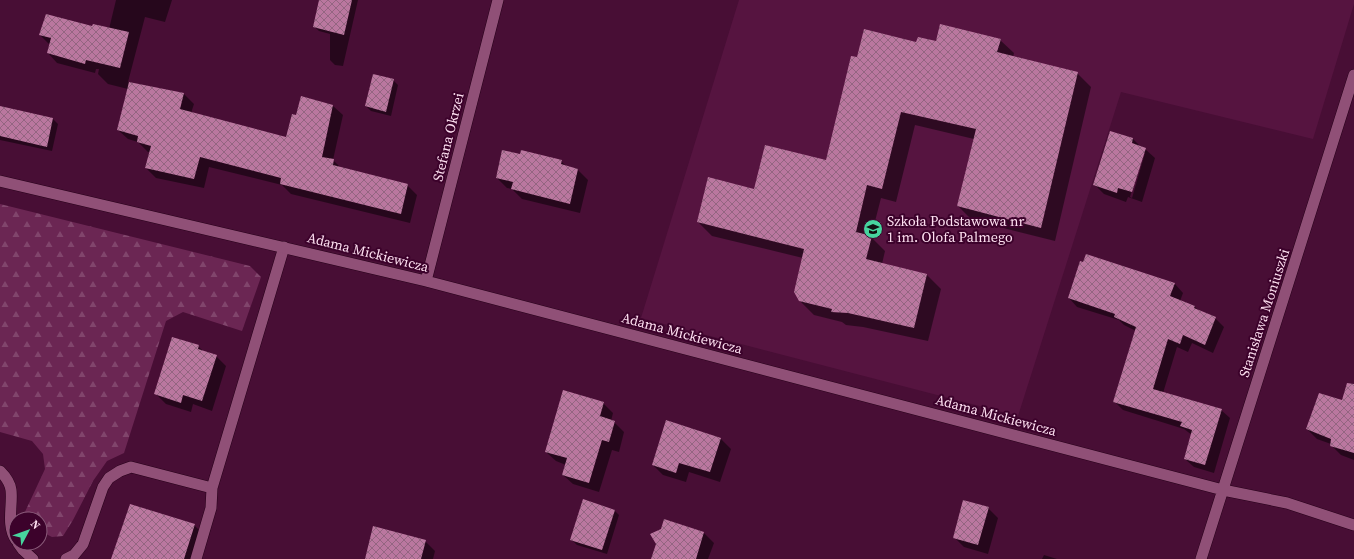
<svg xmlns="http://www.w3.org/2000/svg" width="1354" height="559" font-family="'Source Serif 4',serif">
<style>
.built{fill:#561440}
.forest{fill:url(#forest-firs)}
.shadow{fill:#0007;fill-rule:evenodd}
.building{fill:url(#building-cross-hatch)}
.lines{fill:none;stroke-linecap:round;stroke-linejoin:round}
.service-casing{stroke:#27001a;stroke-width:12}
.minor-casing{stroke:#27001a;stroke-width:12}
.service{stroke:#905077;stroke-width:11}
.minor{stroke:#905077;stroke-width:11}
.labels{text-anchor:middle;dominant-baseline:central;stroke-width:4;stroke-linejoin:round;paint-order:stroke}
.street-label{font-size:14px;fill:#fee0f1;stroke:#3c022b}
.poi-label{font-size:14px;fill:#fee0f1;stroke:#3c022b;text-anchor:start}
</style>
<defs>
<pattern id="forest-firs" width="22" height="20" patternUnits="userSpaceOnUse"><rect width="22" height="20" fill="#6b2653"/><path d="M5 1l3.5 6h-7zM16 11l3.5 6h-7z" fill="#81456c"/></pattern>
<pattern id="building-cross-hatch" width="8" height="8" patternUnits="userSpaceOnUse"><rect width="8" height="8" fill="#ba779f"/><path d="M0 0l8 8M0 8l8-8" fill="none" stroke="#946581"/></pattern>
</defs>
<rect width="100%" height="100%" fill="#480e35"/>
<path class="built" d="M739,0h615v4l-41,135 -192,-47 -103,324 -377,-98z"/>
<path class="forest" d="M0,204l250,62 11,11 -19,54 -59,-19 -17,9 -42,132 -17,8 -14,20 -20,39 -10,16 -11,1 -12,-6v-12h-12l-4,-5 21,-45 -2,-15 -11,-13 -32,-9z"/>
<path class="shadow" d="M116,0h56l-7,22 -20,-5 -17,65 56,12 10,10 -3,9 96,25 10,-22 5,-18 31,8 10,9 -10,45 8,8 66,17 10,10 -7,28 -119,-29 -9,-9 -73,-18 -5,21 -48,-10 -10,-10 4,-16h-2l-10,-10 -10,-3 -10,-9 10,-41 -20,-5 -10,-10 1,-5h-3l-1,4 -38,-10 -9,-10 2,-8 -10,-10 53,-7 16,1z
M320,0h38l-15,66 -8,-1 -5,-5v-26l-11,-3 -5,-5z
M1000,40l14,13 -1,4 64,16 14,14 -36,154 -83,-21 -14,-14 16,-67 -59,-14 -19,77 -15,-4 -10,39 14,14 -3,13 45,11 14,14 -13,52 -65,-14 -17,-2 -4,-3 -28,-7 -14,-14 3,-43 -91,-22 -14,-14 57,-32 72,-29 31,-103 59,-15z
M393,80l5,5 -7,31 -20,-5 -5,-5z
M0,107l53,12 5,5 -6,27 -52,-11z
M1111,133l22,6 8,8 4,2 10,9 -13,44 -14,-5 -2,5 -22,-8 -10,-10zM1143,153h2l-13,45 -2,-1z
M561,161l6,6 11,3 10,10 -8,33 -58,-14 -10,-10 -5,-1 -10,-10z
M1086,255l89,29 8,9 -3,8 15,6 4,4 16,7 9,9 -11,26 -21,-10 -4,9 -11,-5 -14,46 58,17 9,8 -16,55 -20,-6 -9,-8 7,-24 -8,-6 -61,-19 -9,-9 22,-70 -12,-6 -5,-5 -42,-13 -8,-9z
M198,346l6,6 12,4 10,10 -14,45 -19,-7 -2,8 -25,-8 -10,-10z
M1354,402v58l-13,-5 -10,-10v-1l-14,-5 -10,-10 39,-26z
M603,403l10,10 -2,8 3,1 10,10 -5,20 -7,-2 -13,42 -26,-8 -10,-9 3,-10 -10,-4 -10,-9z
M721,439l10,10 -11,33 -31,-10 -3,10 -23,-7 -10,-10z
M988,508l10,10 -10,36 -24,-7 -10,-10z
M614,510l5,5 -12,39 -30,-9 -5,-5z
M194,525l10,10 -7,24h-87z
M704,533l10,10 -6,16h-55z
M425,541l10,10 -2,8h-67z
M1044,555l13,4h-15z"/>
<path class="building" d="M319,0h33l-8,35 -31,-8z
M46,14l46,12 1,-2 36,8 -9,36 -34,-8 -1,4 -38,-11 4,-15 -12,-3z
M940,24l61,15 -4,13 81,20 -37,156 -84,-22 19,-77 -75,-17 -19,77 -15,-4 -11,47 16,4 -6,23 61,15 -13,54 -66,-15 -17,-1 1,-3 -33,-8 -5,-9 10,-43 -107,-27 11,-45 46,12 11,-44 61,15 25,-104 6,1 7,-28 52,13 2,-5 18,4z
M373,74l21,5 -8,33 -21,-6z
M129,82l55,11 -4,16 106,28 6,-23 4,1 5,-19 32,9 -11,52 12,2 -1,6 75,19 -7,30 -121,-30 1,-6 -81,-21 -6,22 -49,-11 6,-22 -14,-4 1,-6 -21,-6z
M0,106l53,12 -6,29 -47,-11z
M1110,131l23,7 -1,5 14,5 -14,44 -14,-4 -1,5 -24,-8z
M502,150l18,4 1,-4 41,10 -1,4 17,5 -8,35 -59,-15 2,-7 -17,-4z
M1086,254l89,29 -5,13 25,10 -1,2 22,9 -11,28 -22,-10 -3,9 -12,-5 -15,50 69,20 -17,56 -21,-6 8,-29 -12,-4 2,-4 -69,-20 23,-75 -22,-10 1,-3 -47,-16 12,-37 3,1z
M172,337l27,8 -1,4 19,6 -15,46 -19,-6 -2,8 -27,-9z
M1347,383l7,1v69l-24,-7 1,-7 -25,-10 13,-36 23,7z
M563,390l41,12 -4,14 15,5 -6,21 -7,-2 -13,43 -27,-8 5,-17 -22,-6z
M666,420l55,18 -11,34 -31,-9 -3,10 -24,-8z
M583,499l32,11 -13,40 -32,-10z
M963,500l26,7 -11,38 -25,-7z
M130,504l65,20 -11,35h-73z
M664,519l40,13 -8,27h-45l5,-15 -6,-10 11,-5z
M373,526l53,14 -5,19h-56z"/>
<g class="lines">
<defs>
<path id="service" d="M0,471c5,5 10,11 11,19 2,15 -5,35 5,50
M212,488l72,-241
M18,543l5,7 10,9
M66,559l8,-4 9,-11 20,-57 6,-9 11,-7 11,-4 81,21 -1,20 -15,51"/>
<path id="minor" d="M0,181l426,100 797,209 64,13 67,22
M426,281l72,-281
M1201,559l153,-484"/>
</defs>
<use href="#service" class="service-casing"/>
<use href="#minor" class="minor-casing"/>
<use href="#service" class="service"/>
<use href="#minor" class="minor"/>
</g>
<defs>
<symbol id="school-disc" viewBox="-11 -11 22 22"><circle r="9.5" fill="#47d49e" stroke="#3c022b"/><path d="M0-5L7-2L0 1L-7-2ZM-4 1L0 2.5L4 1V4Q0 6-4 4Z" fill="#111"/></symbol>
</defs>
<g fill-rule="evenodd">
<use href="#school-disc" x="862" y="218" width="22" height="22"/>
</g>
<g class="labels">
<g class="street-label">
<text transform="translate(448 137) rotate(-76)">Stefana Okrzei</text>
<text transform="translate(368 252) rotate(14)">Adama Mickiewicza</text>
<text transform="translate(1264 313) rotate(-72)">Stanisława Moniuszki</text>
<text transform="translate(682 333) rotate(15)">Adama Mickiewicza</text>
<text transform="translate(996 415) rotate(15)">Adama Mickiewicza</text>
</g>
<g class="poi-label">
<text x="887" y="221">Szkoła Podstawowa nr<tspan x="887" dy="16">1 im. Olofa Palmego</tspan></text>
</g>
</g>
<g transform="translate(28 531) rotate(49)"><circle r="19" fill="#3c022b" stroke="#8a5b7a"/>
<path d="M0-3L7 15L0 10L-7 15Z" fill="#47d49e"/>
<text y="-6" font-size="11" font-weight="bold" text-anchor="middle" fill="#fee0f1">N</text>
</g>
</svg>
